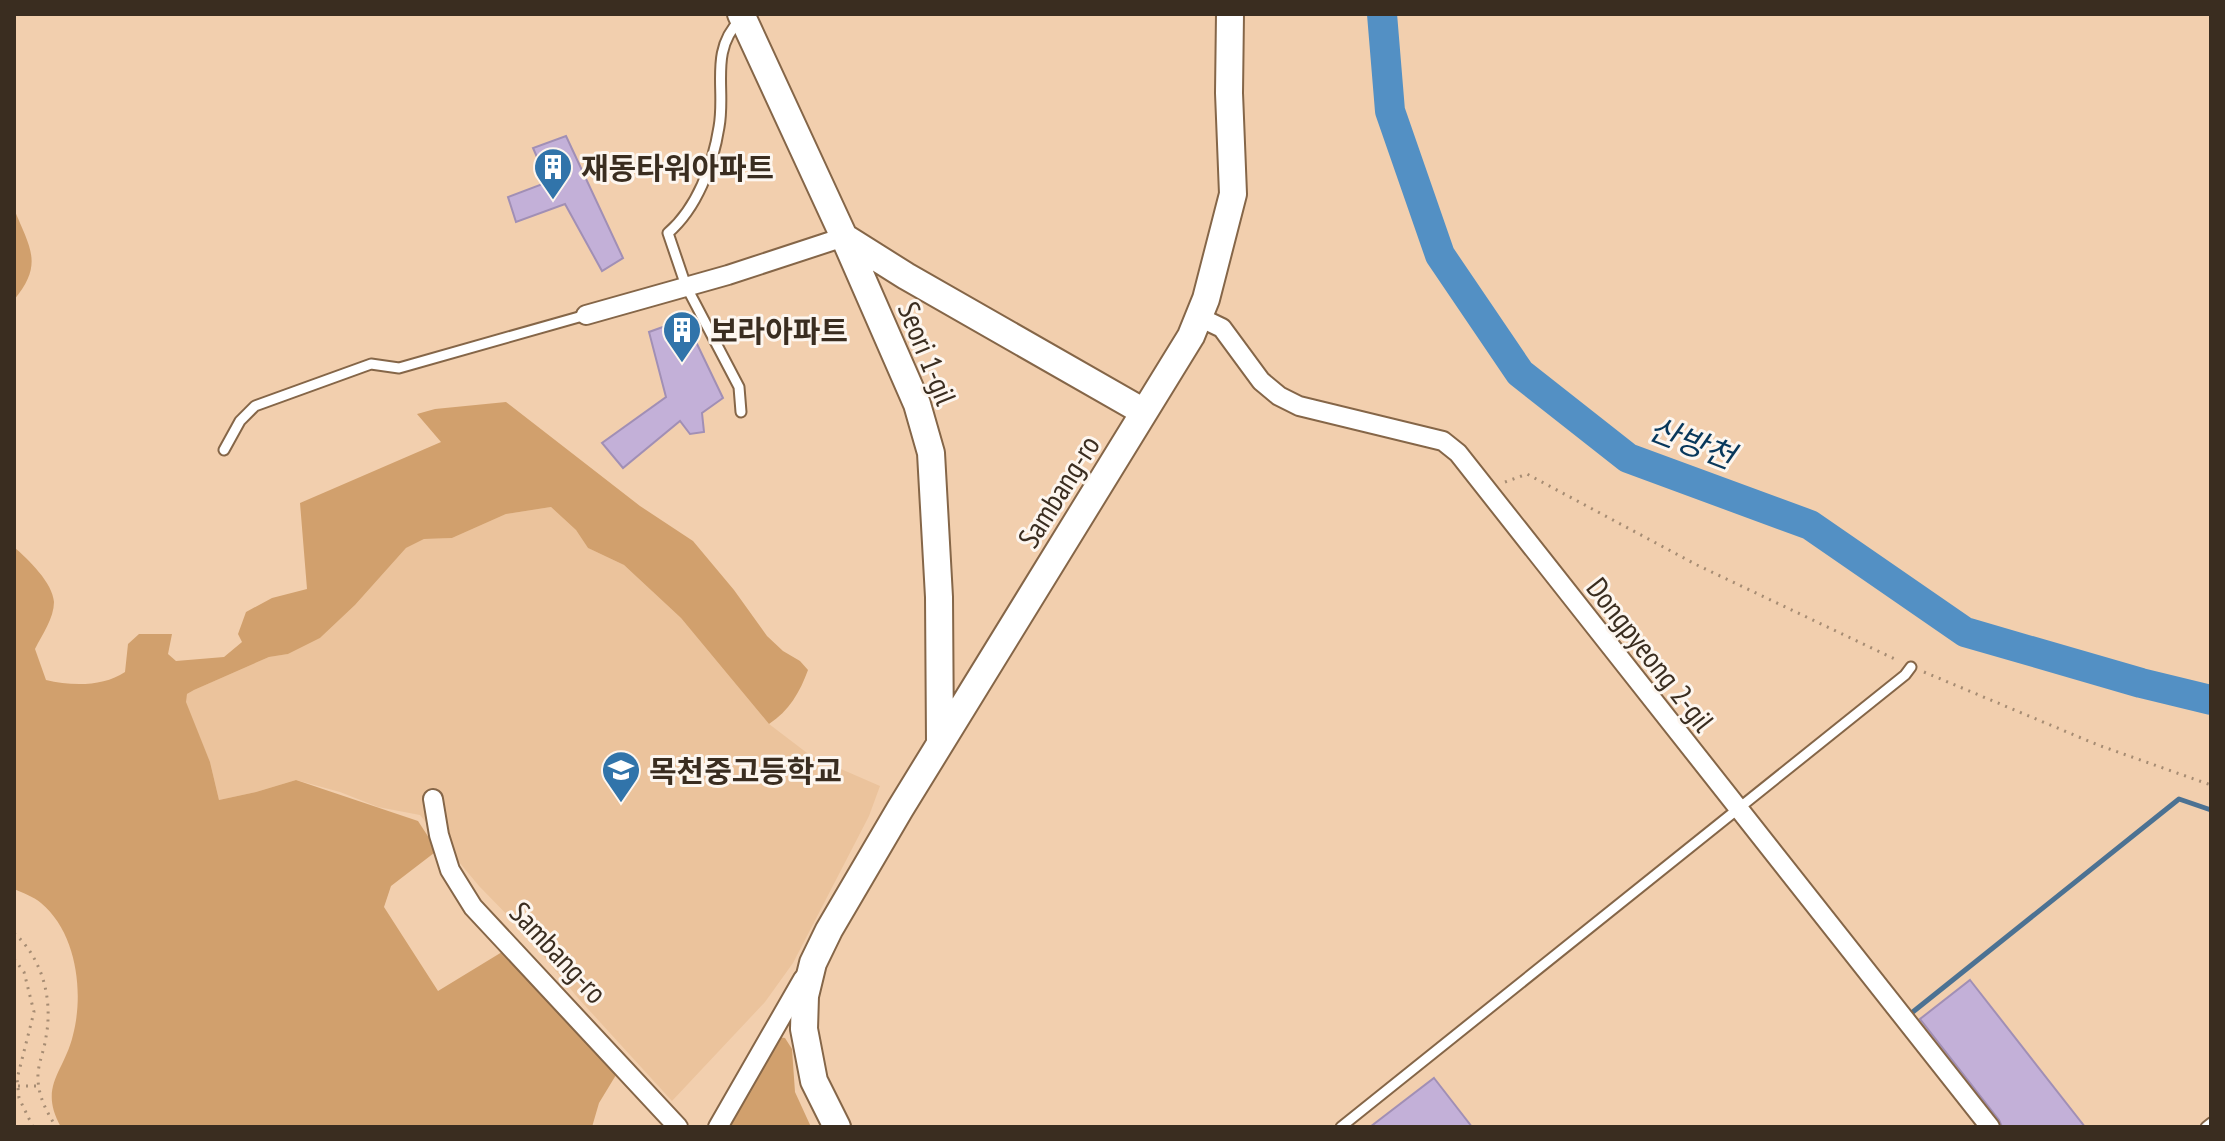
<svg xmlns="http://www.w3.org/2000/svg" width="2225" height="1141" font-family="'PT Sans Narrow','Noto Sans KR',sans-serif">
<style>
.built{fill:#ebc39c}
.green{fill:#d1a06d}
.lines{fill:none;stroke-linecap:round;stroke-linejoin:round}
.stream{stroke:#4c7293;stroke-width:5}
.river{stroke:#5390c4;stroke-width:30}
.building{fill:#c3b0d8;stroke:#a18fb5;stroke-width:2}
.lane-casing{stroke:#856648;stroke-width:13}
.street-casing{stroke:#856648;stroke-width:22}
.secondary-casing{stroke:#856648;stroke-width:30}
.path{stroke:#a68c73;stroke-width:3;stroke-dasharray:2 6;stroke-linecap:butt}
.lane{stroke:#fff;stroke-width:9}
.street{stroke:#fff;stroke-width:18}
.secondary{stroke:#fff;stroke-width:26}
.labels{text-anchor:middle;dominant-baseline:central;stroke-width:6;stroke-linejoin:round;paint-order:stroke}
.poi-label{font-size:30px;font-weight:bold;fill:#3a2d20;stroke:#fdf6ef;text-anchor:start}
.street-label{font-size:30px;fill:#3a2d20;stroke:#fdf6ef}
.water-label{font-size:32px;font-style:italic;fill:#08385b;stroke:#fdf6ef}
</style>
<rect width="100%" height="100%" fill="#f2cfae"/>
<path class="built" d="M551,507l25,23 12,18 36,17 57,53 88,106 42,32 69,30 -11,30 -76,147 -28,39 -93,99 -94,-103 -57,-69 -42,-43 -59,-71 -42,-8 -38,-15 -44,-12 -40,12 -37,8 -9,-38 -25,-60 2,-8 7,-4 75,-33 19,-3 32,-16 35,-33 51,-57 18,-9 28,-1 54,-24z"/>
<path class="green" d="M14,209c16,39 30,55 0,91z
M506,402l134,104 53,35 41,49 33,46 16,15 17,10 8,9c-8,22 -19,41 -39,54l-88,-106 -57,-53 -36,-17 -12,-18 -25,-23 -45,7 -54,24 -28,1 -18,9 -51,57 -35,33 -32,16 -19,3 -75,33 -7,4 -1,8 24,60 9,38 37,-8 40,-12 122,41 15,23 1,9 -43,33 -7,21 54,84 64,-39 114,123 -17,28 -7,24h-531c-23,-41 3,-54 12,-92 11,-42 4,-102 -32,-132 -7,-6 -18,-10 -27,-14v-342c14,12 39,36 40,55 0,16 -12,33 -19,47l11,31c25,6 57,7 79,-8l3,-28 11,-10h33l-4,20 8,7 48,-4 18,-15 -4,-8 8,-22 26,-14 35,-9 -7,-86 141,-61 -24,-28 18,-5z
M777,1037l8,1 7,11 3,43 16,35h-83z"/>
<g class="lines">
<path class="stream" d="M1909,1015l270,-216 32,11"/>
<path class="river" d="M1382,14l8,97 50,144 80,118 108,85 182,67 155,107 176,51 70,17"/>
</g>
<path class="building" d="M566,136l57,122 -21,13 -37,-67 -49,18 -8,-25 40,-15 -15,-34z
M685,319l38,79 -21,15 2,19 -14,2 -10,-13 -57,47 -21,-25 64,-46 -17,-65z
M1970,980l115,147h-83l-3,-7 -79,-101z
M1434,1078l38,49h-102z"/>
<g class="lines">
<defs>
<path id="lane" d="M740,20c-31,31 -14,69 -21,107 -6,38 -22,81 -51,106l18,53 53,101 2,25
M224,450l16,-29 15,-15 116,-42 28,4 187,-53
M1341,1127l564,-452 6,-8
M2206,1127l5,-4"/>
<path id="street" d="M586,315l142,-40 116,-38
M1199,317l23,11 39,53 18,15 20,10 144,35 15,12 532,674
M433,799l6,36 11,35 23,37 205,220
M718,1127l85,-148"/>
<path id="secondary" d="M741,14l103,223 73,167 14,49 8,144 1,146
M844,237l62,39 238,136
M837,1127l-23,-46 -10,-52 1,-33 8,-33 16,-33 71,-121 291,-473 15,-37 27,-105 -4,-101 1,-79"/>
</defs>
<use href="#lane" class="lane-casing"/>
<use href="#street" class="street-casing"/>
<use href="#secondary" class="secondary-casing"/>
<path class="path" d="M1505,482l22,-8 170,91 202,96
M1924,672l174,73 113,40
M14,933c29,26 39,67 32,104 -2,15 -9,28 -8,43 1,18 9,32 18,47
M14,959l10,13 10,40 -17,67 2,19 14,29
M18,1086h20"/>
<use href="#lane" class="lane"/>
<use href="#street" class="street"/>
<use href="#secondary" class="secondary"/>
</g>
<defs>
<symbol id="building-pin" viewBox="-11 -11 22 30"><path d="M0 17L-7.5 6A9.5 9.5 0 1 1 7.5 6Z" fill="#3174aa" stroke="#fdf6ef"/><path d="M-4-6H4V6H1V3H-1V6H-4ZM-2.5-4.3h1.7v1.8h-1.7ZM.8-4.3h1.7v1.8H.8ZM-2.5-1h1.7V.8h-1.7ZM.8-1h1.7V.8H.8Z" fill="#fff"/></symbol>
<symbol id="school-pin" viewBox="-11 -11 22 30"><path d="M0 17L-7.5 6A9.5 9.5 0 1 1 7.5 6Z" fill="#3174aa" stroke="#fdf6ef"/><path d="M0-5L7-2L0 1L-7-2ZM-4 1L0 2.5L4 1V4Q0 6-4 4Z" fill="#fff"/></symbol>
</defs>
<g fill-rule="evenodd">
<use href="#building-pin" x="531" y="145" width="44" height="60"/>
<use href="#building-pin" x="660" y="308" width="44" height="60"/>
<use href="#school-pin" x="599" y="748" width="44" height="60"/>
</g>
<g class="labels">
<g class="poi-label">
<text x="581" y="167">재동타워아파트</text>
<text x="710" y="330">보라아파트</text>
<text x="649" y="770">목천중고등학교</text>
</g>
<g class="street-label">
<text transform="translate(928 353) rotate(68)">Seori 1-gil</text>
<text transform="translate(1058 491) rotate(-58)">Sambang-ro</text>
<text transform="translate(1651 654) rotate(52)">Dongpyeong 2-gil</text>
<text transform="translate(559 952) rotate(47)">Sambang-ro</text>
</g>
<g class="water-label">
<text transform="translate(1692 442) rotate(21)">산방천</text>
</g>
</g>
<rect width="2225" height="1141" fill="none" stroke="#3a2d20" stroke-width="32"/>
</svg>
